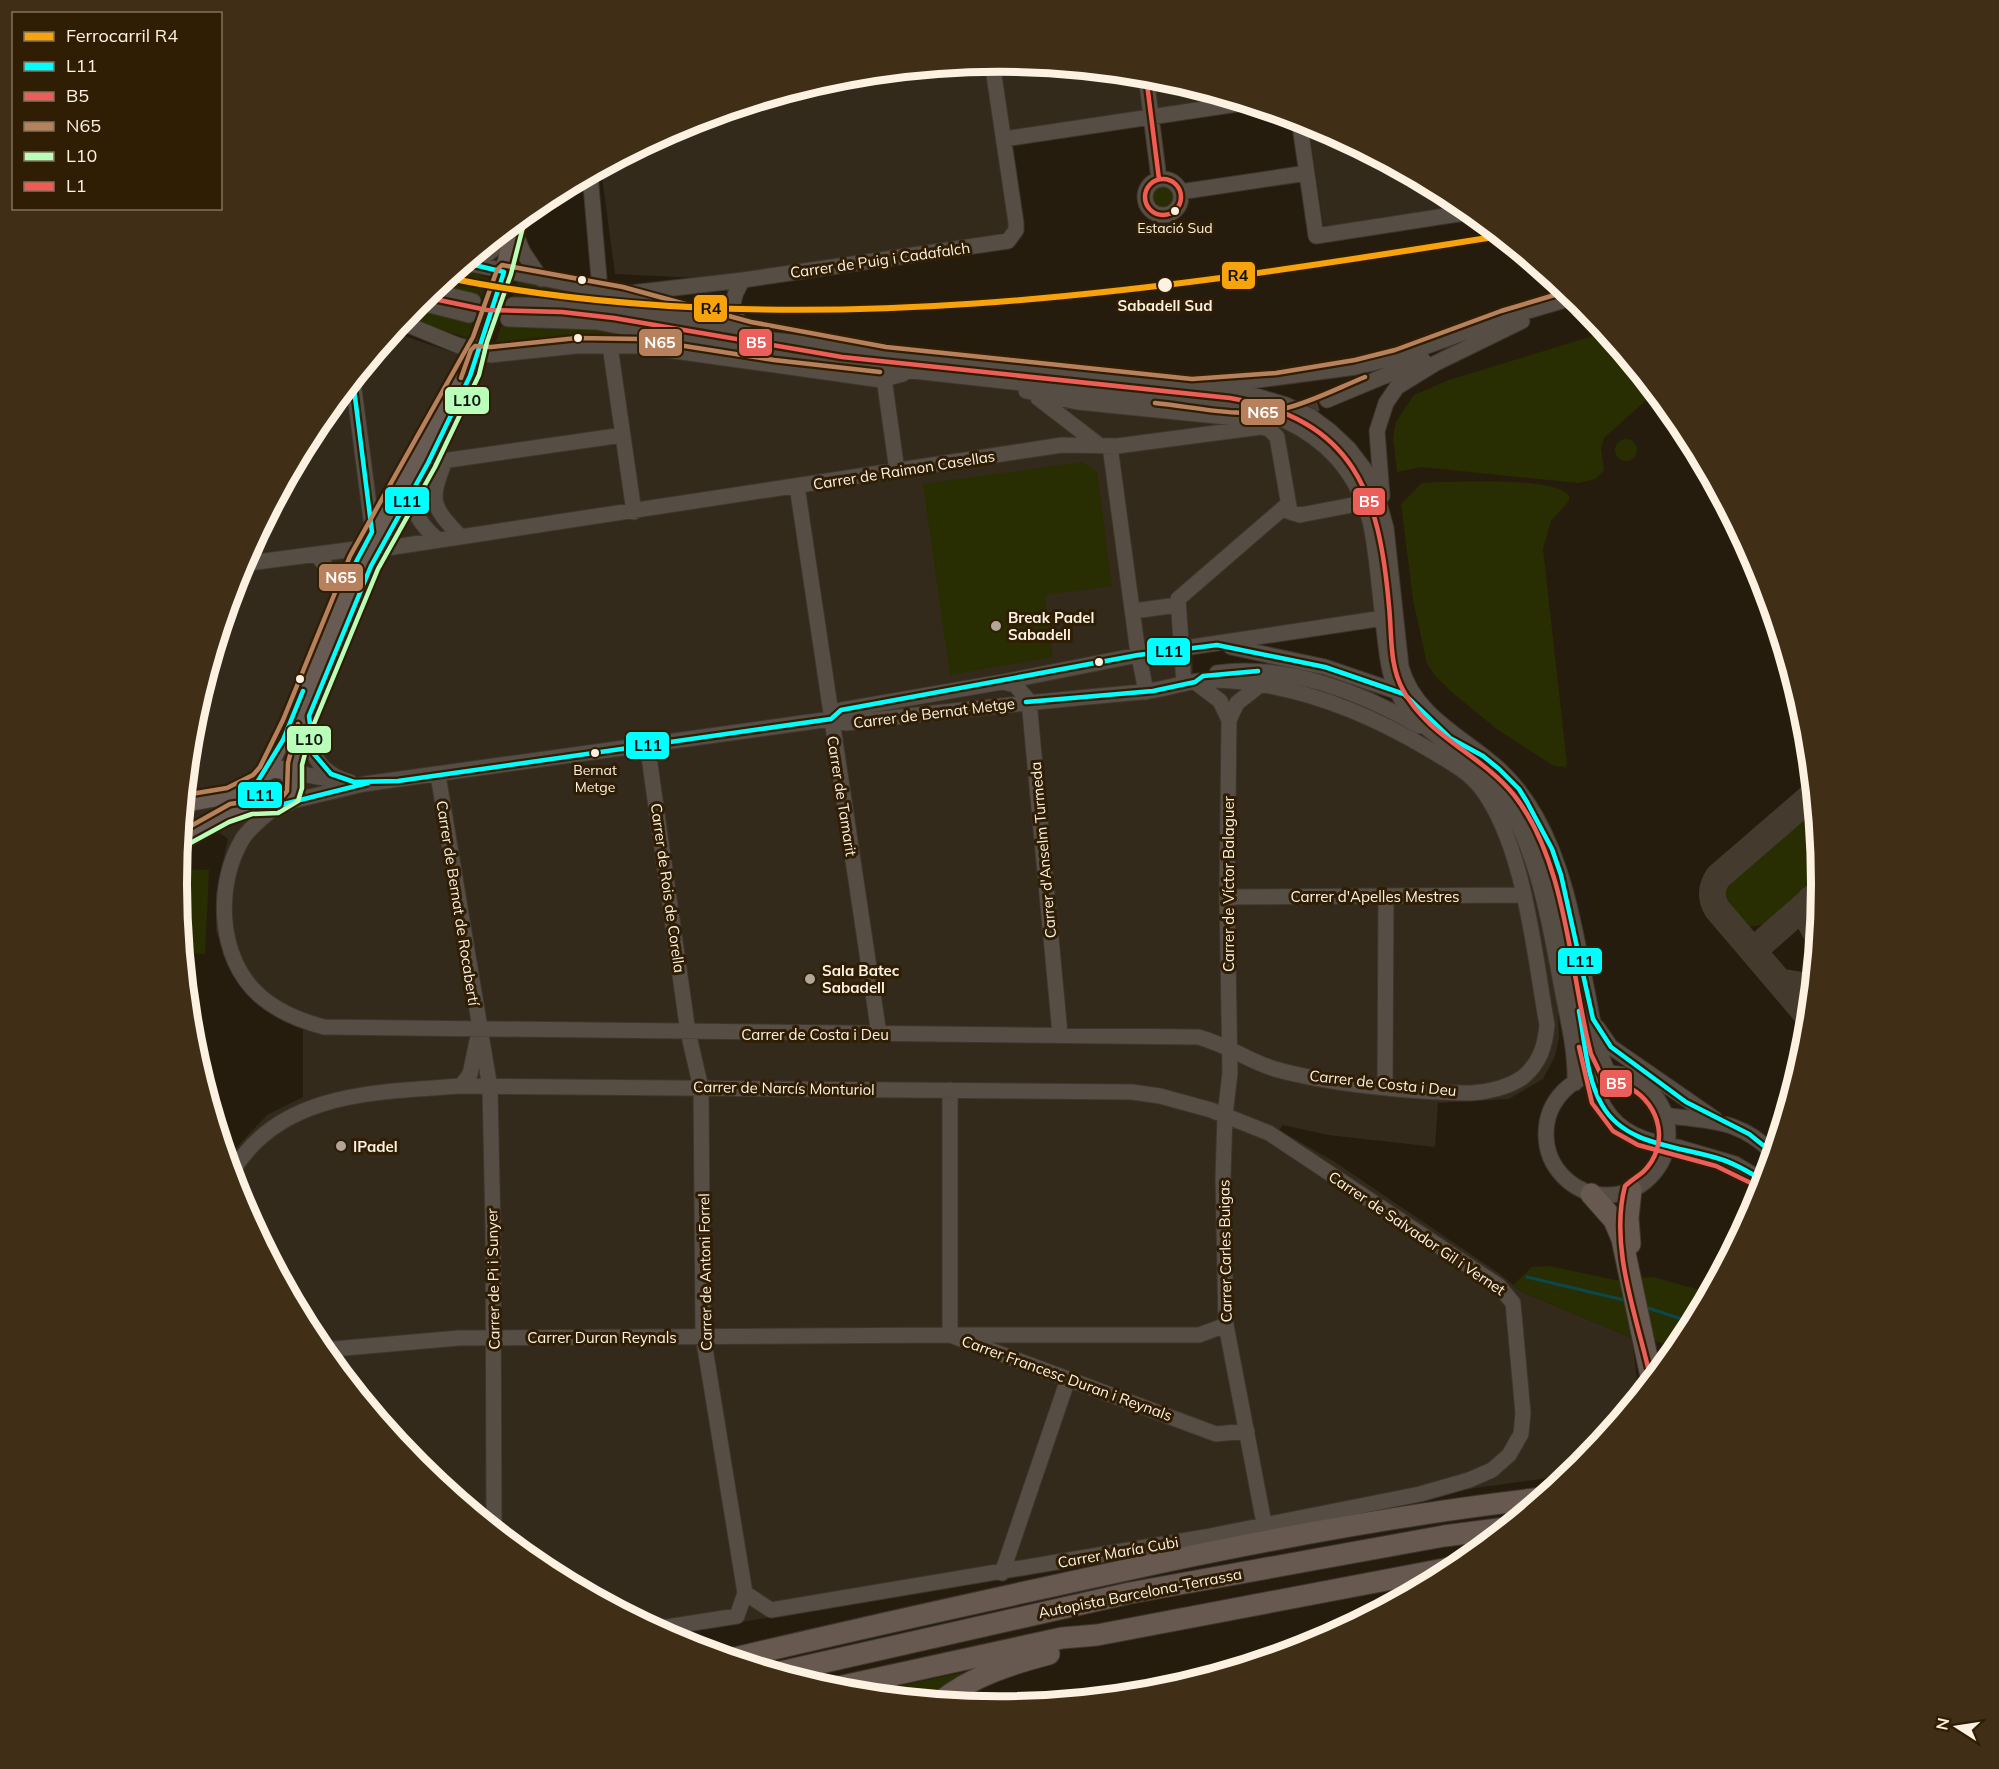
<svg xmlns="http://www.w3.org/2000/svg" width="1999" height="1769" font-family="Mulish,sans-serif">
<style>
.industrial{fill:#332a1b}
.green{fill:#292d02}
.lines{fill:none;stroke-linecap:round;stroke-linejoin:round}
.stream{stroke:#0b474b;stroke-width:3}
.taxiway{stroke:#443b2e;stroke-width:27}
.minor-tunnel{stroke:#463c2e;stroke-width:15;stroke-dasharray:15 8;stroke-linecap:butt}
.minor-casing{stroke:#3e362d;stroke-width:17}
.major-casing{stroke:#3e362d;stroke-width:20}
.highway-casing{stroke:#3e362d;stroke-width:23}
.minor{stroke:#564d44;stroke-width:15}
.major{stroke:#675b53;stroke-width:18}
.highway{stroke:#675950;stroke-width:21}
.bus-1-casing{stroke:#301e04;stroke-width:9}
.bus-2-casing{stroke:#301e04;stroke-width:9}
.bus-3-casing{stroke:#301e04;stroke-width:9}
.bus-4-casing{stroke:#301e04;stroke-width:9}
.bus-5-casing{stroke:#301e04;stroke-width:9}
.bus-1{stroke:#0ff;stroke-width:4.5}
.bus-2{stroke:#ec5e59;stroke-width:4.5}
.bus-3{stroke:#b6815c;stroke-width:4.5}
.bus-4{stroke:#b9feb9;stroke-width:4.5}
.bus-5{stroke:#f25b54;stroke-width:4.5}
.rail-1-casing{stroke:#301e04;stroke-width:10}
.rail-1{stroke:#f6a30d;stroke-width:6}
.bus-dot{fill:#fdf1e2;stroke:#301e04;stroke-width:2}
.poi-dot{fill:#b2a698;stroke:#301e04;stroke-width:2}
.labels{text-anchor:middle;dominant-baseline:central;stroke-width:6;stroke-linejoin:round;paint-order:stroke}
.bus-label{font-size:14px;fill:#fdf1e2;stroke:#301e04}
.street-label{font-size:15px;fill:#fdf1e2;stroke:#301e04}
.stop-label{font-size:15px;font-weight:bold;fill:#fdf1e2;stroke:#301e04}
.poi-label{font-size:15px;font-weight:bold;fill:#fdf1e2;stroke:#301e04;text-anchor:start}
.rim{fill:none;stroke:#fdf1e2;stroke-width:8}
.line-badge{stroke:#301e04;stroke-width:2}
.badge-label{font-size:16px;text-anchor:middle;font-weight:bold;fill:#fff}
.pale-badge-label{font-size:16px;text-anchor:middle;font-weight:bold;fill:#111}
</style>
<rect width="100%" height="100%" fill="#261c0e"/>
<path class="industrial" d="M1000,62l160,15 84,26 -240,36 9,96 -270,45 -128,-6 -14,-105 84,-45 154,-47z
M1308,122l149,78 7,6 -140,24z
M393,332l61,21 14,-15 26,8 59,-6 61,1 642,73 23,8 56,38 31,62 12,77 -12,28 -174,22 1,25h29l38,5 73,16 56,22 46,25 69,70 21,45 19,79 14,75 1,27 -4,18 -12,23 -34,20 -71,4 -3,44 -107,-12 -45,-10 -4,5 56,32 165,112 20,17 112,47 7,59 -58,70 -10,8 -96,13 -445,85 -364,62 -124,-66 -125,-103 -102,-125 -76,-142 -11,-36 7,-14 32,-34 36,-18v-69l-57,-37 -20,-30 -10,-31v-37l12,-54 -11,-8 -38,23 13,-130 47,-155 76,-142z
M1222,1673l-62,19 -112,11 33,-6z"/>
<path class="green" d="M1150 197a13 13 0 1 1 26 0a13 13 0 1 1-26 0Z
M460,268l29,10 -6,19 -46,-10z
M518,281l76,11 133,36 -215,-28z
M414,306l59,16 -5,16 -63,-20z
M502,324l88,3 108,20c-69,-5 -136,-9 -204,-1z
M1606,332l49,60 -51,46 -3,11 3,21 -8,9 -17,4 -158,-16 -24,5 -4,-35 3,-15 18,-27 35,-15z
M1615 450a11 11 0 1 1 22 0a11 11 0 1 1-22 0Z
M1083,462l14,10 15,114 -67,9 8,62 -103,18 -27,-191z
M1439,482c24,0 118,-5 130,14v5l-18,20 -8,28 24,215 -2,3 -11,-1 -56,-36 -44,-36 -18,-17 -9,-13 -14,-64 -12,-96 21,-21z
M1815,804l7,75c-20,18 -47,51 -76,47 -12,-8 -26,-24 -20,-39 9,-22 69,-66 89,-83z
M178,869l31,1 -4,84 -22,-1 -6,-69z
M1548,1266l68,14 37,-3 57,16 -32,55 -23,-7 -23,-3 -112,-47 -7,-6 19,-18z
M964,1672l-35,29 -67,-7z"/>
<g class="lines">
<path class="stream" d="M1527,1277l101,24
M1645,1307l49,16"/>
<path class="taxiway" d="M1811,899l-3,19 9,17
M1753,951l-36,-42c-7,-12 -6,-21 1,-32l96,-83
M1780,982l32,5
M1809,1017l-56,-66 69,-61"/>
<path class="minor-tunnel" d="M1236,418l36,1 55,-19"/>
<defs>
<path id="minor" d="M1146,76l13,103
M1299,119l17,117 155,-24
M1004,139l240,-36
M590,174l10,116
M1145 197a18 18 0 1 1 36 0a18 18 0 1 1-36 0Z
M1180,192l127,-19
M514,231l9,21 18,27
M466,263l156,31 116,31
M468,263c23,-7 33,-19 45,-39
M743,280c-11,16 -16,34 2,47
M431,291l42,10
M622,294l121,-14 265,-39 8,-11v-7l-24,-161
M418,302l51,13
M513,305l65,1 30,3 154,30 356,38 138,19 30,9 24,11 20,15 19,18 16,21 10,19 11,39 15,139c14,50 63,70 99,103 15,14 26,29 36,47 30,54 39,114 51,174 6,29 8,56 22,83
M508,319l89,3 172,33 478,53c60,13 107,52 123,113 7,32 9,67 13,99 3,23 4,50 14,71 13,29 47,50 71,68 8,7 18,12 24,21 44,59 57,138 70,209 6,31 14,62 13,94
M401,322l56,23 34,10 86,-9h62l242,34 22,-6
M610,346l24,166
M881,380l4,5 12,86
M353,381l20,154
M1222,385l134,-18 41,-10 107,-39 71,-21
M1026,391l51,11 159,16
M1038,398l61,47
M1327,400l96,-40
M1110,446l27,200 9,46
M445,461c-16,40 -14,45 16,76
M428,463l195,-28
M797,486l82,548
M411,487c-3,21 12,40 27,53
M1382,496l-5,-65 9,-28 11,-16 39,-24 86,-42
M316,554l29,36
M242,564l121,-16 18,1 681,-104 55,1 144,-19 8,2 8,8 13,75 10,3 63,-12
M1134,611l43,-6
M1231,647l94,20 79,27
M1217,673c68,-10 144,19 202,53
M1002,682l13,3 14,16 31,333
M1195,682l25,19 9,19 -2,177 3,176 -5,42 -2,62 3,148 38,198
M1184,684l-6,-85 110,-95
M831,719l10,-9 161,-28 136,-27 245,-37
M1229,720l8,-17 23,-18
M309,725c-1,29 12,49 41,57
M647,743l41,289 13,56 2,248 42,257 -8,23 -83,13
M285,771l50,9
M438,775l52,313 3,142 1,299
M276,806c-11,10 -25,20 -33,32 -28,46 -26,119 16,157 18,16 42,26 65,32l874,10c28,7 50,24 77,32 53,15 140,24 196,24 17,-1 39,-6 52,-16 17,-14 22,-31 24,-52 -13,-71 -22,-179 -66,-237 -13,-17 -33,-27 -51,-38 -65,-39 -139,-68 -216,-70 -24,-1 -48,10 -72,12 -99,9 -197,19 -296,31l-15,-4 -467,65 -76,18
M1528,826l26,66 37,173
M1227,897l297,-2
M1597,1027l14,20 104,72
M1546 1134a61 61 0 1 1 122 0a61 61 0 1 1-122 0Z
M461,1086l9,-12 8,-38
M1385,1086l1,-190
M1595,1087c11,31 28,47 60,55
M950,1090v245h249l27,-10
M1664,1115c45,7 75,3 110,39
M1677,1147l58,17 30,18
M231,1174c47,-83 147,-82 230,-88l671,6 28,4 51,14 58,23 230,153 14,17 10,110 -2,21 -12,21 -17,15 -23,10 -49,14 -215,43 -434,73 -26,-17
M322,1350l137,-12 491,-3 266,99 31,-3
M1002,1573l66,-194"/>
<path id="major" d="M266,771l24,-48 73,-175 117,-208 24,-68 13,-51
M294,780l-9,-9c-17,-7 -30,5 -27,23l13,12 17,-4 6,-9 1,-29 9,-35 48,-119 34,-73 73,-137
M185,803l44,-8 29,-14
M181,840l51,-29 35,-7"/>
<path id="highway" d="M1591,1194l23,26 8,19 30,142
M1630,1244l-2,-26 3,-28
M731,1659c129,-31 257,-59 386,-87 141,-31 283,-58 426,-74
M776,1673l354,-80 314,-57 62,-8
M829,1689l233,-51 35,-3 363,-69
M940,1702c32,-26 71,-38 109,-48"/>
</defs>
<use href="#minor" class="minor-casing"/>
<use href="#major" class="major-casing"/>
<use href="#highway" class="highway-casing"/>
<use href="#minor" class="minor"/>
<use href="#major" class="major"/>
<use href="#highway" class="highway"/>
<defs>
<path id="bus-1" d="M466,263l38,9 -34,104 -42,87 -57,103 -62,150 5,38 17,20 23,8 44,-1 433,-62 10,-9 297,-55 79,-10 108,22 79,27 46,44 33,18 16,13 20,20 8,13 25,47 9,26 32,144 18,28 75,55 63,32 25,20
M353,381l19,151 -16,30
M303,691l-20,49 -25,41 -1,6 5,13 14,6 92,-23
M1026,702l127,-11 42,-9 8,-6 55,-5
M1579,1011c6,30 7,66 23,94 23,41 78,41 118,54 16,5 31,14 45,23"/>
<path id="bus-2" d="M429,298l58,12 75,2 52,6 228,39 388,41c124,22 149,94 159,208 3,28 0,59 14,84 25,47 79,65 111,105 53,67 56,179 77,259l12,25c9,5 19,5 27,9 31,17 40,58 13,84 -6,5 -13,9 -18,14 -16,61 12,131 25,190
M1579,1047l13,56 21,28 25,14 78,21 45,22"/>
<path id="bus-3" d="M461,378l10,-28 4,-4 16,1 86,-9 63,1 134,21 106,12
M1155,403c41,4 87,16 128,6 29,-7 55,-21 82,-32
M185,795l42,-7 26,-13 7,-8 23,-47 67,-164 123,-219 24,-67 5,-5 121,22 128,35 135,25 306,32 84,-6 79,-13 40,-10 106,-39 67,-20
M182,831l48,-27 53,-8 4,-5 1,-28 10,-39"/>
<path id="bus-4" d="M185,846l44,-24 23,-8 26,-1 20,-12 4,-13v-23l9,-34 67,-162 57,-102 44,-92 8,-33 24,-68 13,-51"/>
<path id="bus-5" d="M1146,76l13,103
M1145 197a18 18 0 1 1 36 0a18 18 0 1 1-36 0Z"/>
</defs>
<use href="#bus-1" class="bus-1-casing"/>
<use href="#bus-2" class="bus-2-casing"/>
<use href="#bus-3" class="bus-3-casing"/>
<use href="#bus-4" class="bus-4-casing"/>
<use href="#bus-5" class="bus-5-casing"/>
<use href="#bus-1" class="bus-1"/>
<use href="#bus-2" class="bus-2"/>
<use href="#bus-3" class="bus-3"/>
<use href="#bus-4" class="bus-4"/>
<use href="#bus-5" class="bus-5"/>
<defs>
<path id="rail-1" d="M448,278c347,69 708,13 1052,-42"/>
</defs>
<use href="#rail-1" class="rail-1-casing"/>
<use href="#rail-1" class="rail-1"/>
</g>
<g class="bus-dot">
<circle cx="1175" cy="211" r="5"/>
<circle cx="582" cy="280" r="5"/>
<circle cx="1165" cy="285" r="8"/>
<circle cx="578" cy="338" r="5"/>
<circle cx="1099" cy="662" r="5"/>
<circle cx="300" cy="679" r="5"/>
<circle cx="595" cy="753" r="5"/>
</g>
<g class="poi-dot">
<circle cx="996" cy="626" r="6"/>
<circle cx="810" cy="979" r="6"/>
<circle cx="341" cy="1146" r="6"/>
</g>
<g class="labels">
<g class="bus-label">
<text x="1175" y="228">Estació Sud</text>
<text x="595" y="770">Bernat<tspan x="595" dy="17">Metge</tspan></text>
</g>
<g class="street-label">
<text transform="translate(880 260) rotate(-8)">Carrer de Puig i Cadafalch</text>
<text transform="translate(904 470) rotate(-9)">Carrer de Raimon Casellas</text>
<text transform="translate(934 713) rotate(-7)">Carrer de Bernat Metge</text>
<text transform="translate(842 796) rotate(81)">Carrer de Tamarit</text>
<text transform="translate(1043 850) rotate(-95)">Carrer d'Anselm Turmeda</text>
<text transform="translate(1228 884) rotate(-90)">Carrer de Víctor Balaguer</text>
<text transform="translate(668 888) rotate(82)">Carrer de Rois de Corella</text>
<text x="1375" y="896">Carrer d'Apelles Mestres</text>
<text transform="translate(458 903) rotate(81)">Carrer de Bernat de Rocabertí</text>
<text x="815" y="1034">Carrer de Costa i Deu</text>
<text transform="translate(1383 1083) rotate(6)">Carrer de Costa i Deu</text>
<text transform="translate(784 1088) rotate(1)">Carrer de Narcís Monturiol</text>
<text transform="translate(1417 1233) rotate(34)">Carrer de Salvador Gil i Vernet</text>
<text transform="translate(1225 1251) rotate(-91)">Carrer Carles Buigas</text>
<text transform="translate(705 1272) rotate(-91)">Carrer de Antoni Forrel</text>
<text transform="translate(493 1279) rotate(-91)">Carrer de Pi i Sunyer</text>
<text x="602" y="1337">Carrer Duran Reynals</text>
<text transform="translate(1067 1378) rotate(20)">Carrer Francesc Duran i Reynals</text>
<text transform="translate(1118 1552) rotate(-10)">Carrer María Cubi</text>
<text transform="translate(1140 1593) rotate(-11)">Autopista Barcelona-Terrassa</text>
</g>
<g class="stop-label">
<text x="1165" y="305">Sabadell Sud</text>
</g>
<g class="poi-label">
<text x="1008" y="617">Break Padel<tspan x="1008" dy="17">Sabadell</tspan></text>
<text x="822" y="970">Sala Batec<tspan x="822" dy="17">Sabadell</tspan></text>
<text x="353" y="1146">IPadel</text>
</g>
</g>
<path d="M0 0H1999V1769H0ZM187 884a812 812 0 1 1 1624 0a812 812 0 1 1-1624 0Z" fill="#402f16" fill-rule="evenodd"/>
<path class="rim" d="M187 884a812 812 0 1 1 1624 0a812 812 0 1 1-1624 0Z"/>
<g class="line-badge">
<rect x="1221" y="261" width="35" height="29" rx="6" fill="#f6a30d"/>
<rect x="693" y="294" width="35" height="29" rx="6" fill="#f6a30d"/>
<rect x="638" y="328" width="45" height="29" rx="6" fill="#b6815c"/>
<rect x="738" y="328" width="35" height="29" rx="6" fill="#ec5e59"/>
<rect x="444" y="386" width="46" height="29" rx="6" fill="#b9feb9"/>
<rect x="1240" y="398" width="46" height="28" rx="6" fill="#b6815c"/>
<rect x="384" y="486" width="46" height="29" rx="6" fill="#0ff"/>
<rect x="1352" y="487" width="34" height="29" rx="6" fill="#ec5e59"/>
<rect x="318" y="563" width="46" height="29" rx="6" fill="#b6815c"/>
<rect x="1146" y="637" width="45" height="29" rx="6" fill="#0ff"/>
<rect x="286" y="725" width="46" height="29" rx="6" fill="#b9feb9"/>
<rect x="625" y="731" width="45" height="29" rx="6" fill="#0ff"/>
<rect x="237" y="781" width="46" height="28" rx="6" fill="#0ff"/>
<rect x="1557" y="947" width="46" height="28" rx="6" fill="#0ff"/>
<rect x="1599" y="1069" width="34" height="29" rx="6" fill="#ec5e59"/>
</g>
<g class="badge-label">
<text x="660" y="348">N65</text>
<text x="756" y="348">B5</text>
<text x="1263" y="418">N65</text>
<text x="1369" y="507">B5</text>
<text x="341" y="583">N65</text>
<text x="1616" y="1089">B5</text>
</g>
<g class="pale-badge-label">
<text x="1238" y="281">R4</text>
<text x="711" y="314">R4</text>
<text x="467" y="406">L10</text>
<text x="407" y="507">L11</text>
<text x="1169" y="657">L11</text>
<text x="309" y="745">L10</text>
<text x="648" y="751">L11</text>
<text x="260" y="801">L11</text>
<text x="1580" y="967">L11</text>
</g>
<rect x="12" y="12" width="210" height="198" fill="#301e04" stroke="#82725d" stroke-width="1.5"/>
<rect x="24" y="32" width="30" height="9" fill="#f6a30d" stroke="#82725d" stroke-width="1.5"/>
<text x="66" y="42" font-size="18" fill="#fdf1e2">Ferrocarril R4</text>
<rect x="24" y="62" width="30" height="9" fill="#00ffff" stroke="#82725d" stroke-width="1.5"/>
<text x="66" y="72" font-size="18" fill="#fdf1e2">L11</text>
<rect x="24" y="92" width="30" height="9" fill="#ec5e59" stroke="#82725d" stroke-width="1.5"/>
<text x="66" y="102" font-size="18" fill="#fdf1e2">B5</text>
<rect x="24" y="122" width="30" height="9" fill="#b6815c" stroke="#82725d" stroke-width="1.5"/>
<text x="66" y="132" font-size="18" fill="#fdf1e2">N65</text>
<rect x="24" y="152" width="30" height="9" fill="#b9feb9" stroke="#82725d" stroke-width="1.5"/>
<text x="66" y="162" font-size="18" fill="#fdf1e2">L10</text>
<rect x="24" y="182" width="30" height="9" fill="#f25b54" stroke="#82725d" stroke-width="1.5"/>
<text x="66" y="192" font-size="18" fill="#fdf1e2">L1</text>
<g transform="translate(1957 1727) rotate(282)" stroke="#301e04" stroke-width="4.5" paint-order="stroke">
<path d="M0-4.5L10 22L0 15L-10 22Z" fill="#fdf1e2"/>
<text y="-9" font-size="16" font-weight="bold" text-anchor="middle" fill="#fdf1e2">N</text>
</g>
</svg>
